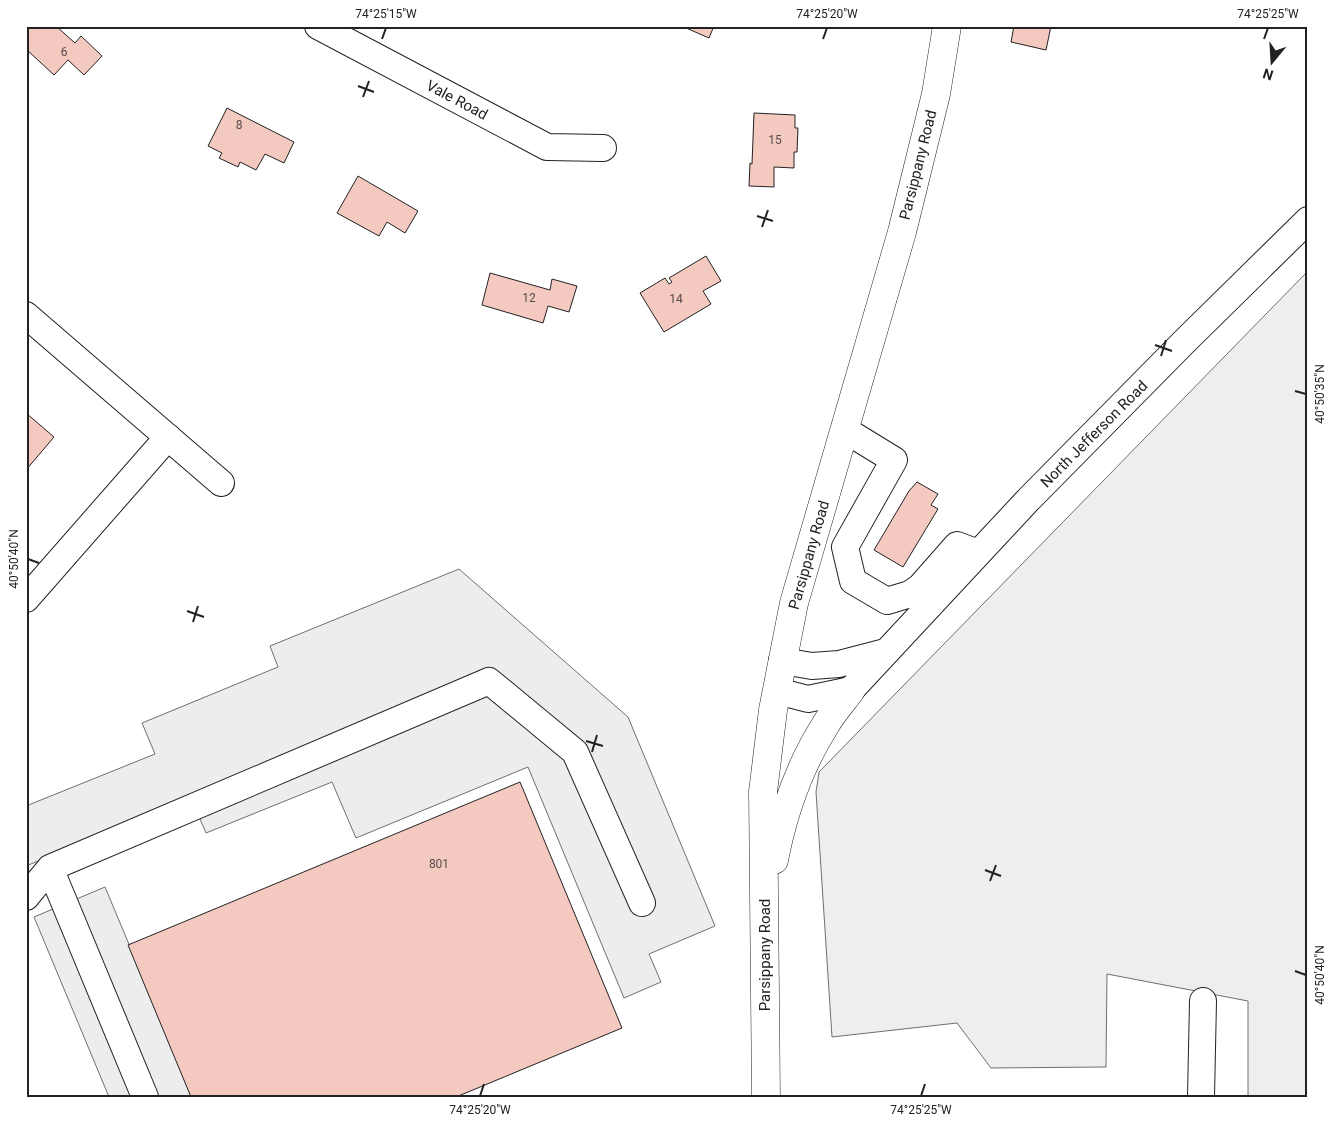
<svg xmlns="http://www.w3.org/2000/svg" width="1334" height="1123" font-family="Roboto,sans-serif">
<style>
.green{fill:#eee;stroke:#6f6f6f}
.parking{fill:#ededed;stroke:#6f6f6f}
.building{fill:#f3c9c0;stroke:#222}
.lines{fill:none;stroke-linecap:round;stroke-linejoin:round}
.minor-casing{stroke:#222;stroke-width:28}
.major-casing{stroke:#222;stroke-width:29}
.minor{stroke:#fff;stroke-width:26}
.major{stroke:#fff;stroke-width:28}
.ticks{fill:none;stroke:#222;stroke-width:2}
.labels{text-anchor:middle;dominant-baseline:central;stroke-width:4;stroke-linejoin:round;paint-order:stroke}
.number-label{font-size:12px;fill:#564c4a}
.street-label{font-size:15px;fill:#222;stroke:#fff}
.neatline{fill:none;stroke:#222;stroke-width:2}
.ticks-label{font-size:12px;text-anchor:middle;fill:#222}
</style>
<rect width="100%" height="100%" fill="#fff"/>
<path class="green" d="M1308,271v826h-60v-96l-141,-27 -1,93 -115,1 -34,-45 -125,14 -16,-245 3,-20z"/>
<path class="parking" d="M459,569l169,148 87,209 -66,28 12,28 -37,16 -96,-231 -172,71 -24,-56 -126,51 -15,-35 -165,68v-60l129,-52 -13,-31 136,-56 -8,-21z
M105,887l88,210h-84l-75,-180z"/>
<path class="building" d="M26,26h30l19,17 6,-7 21,20 -18,19 -16,-15 -14,15 -28,-26z
M687,26h27l-5,12 -23,-10z
M1014,26h37l-5,24 -35,-8z
M227,108l67,34 -10,21 -19,-9 -9,16 -16,-8 -2,5 -19,-9 3,-5 -14,-7z
M754,113l41,2v13h3l-1,24h-3v16l-20,-1v20l-25,-1 1,-23 2,1z
M358,176l60,35 -13,22 -18,-11 -8,14 -42,-23z
M706,256l15,25 -18,10 8,13 -47,28 -24,-39 25,-15 4,6 3,-2 -3,-4z
M490,273l60,17 2,-11 25,7 -8,26 -21,-6 -5,17 -61,-18z
M26,413l28,24 -28,33z
M917,482l21,12 -7,11 7,4 -35,58 -29,-17 35,-59z
M520,782l102,246 -166,69h-265l-63,-152z"/>
<g class="lines">
<defs>
<path id="minor" d="M318,26l229,121 56,1
M26,315l195,168
M845,430l49,30 -49,87 8,34 34,20 23,-7 10,-7 37,-42 21,8
M26,599l142,-162
M782,661l30,5 27,-2 46,-12
M777,691l31,8 43,-9 177,-190 158,-160 122,-120
M50,868l95,229
M26,897l24,-29 439,-187 86,71 67,151
M1201,1097l2,-96"/>
<path id="major" d="M774,860c9,-47 26,-95 52,-136 7,-12 17,-23 25,-34
M766,1097l-3,-305 10,-82 21,-107 108,-371 34,-138 11,-68"/>
</defs>
<use href="#minor" class="minor-casing"/>
<use href="#major" class="major-casing"/>
<use href="#minor" class="minor"/>
<use href="#major" class="major"/>
</g>
<path class="ticks" d="M382,39l4,-11M823,39l4,-11M1264,39l4,-11M358,86l16,6M363,97l6,-16M757,216l16,5M762,227l6,-17M1155,345l17,6M1161,356l5,-16M1295,391l11,3M28,559l11,4M187,611l17,6M193,622l5,-16M586,741l17,5M592,752l5,-17M985,870l16,6M990,881l6,-16M1295,971l11,4M480,1096l4,-12M921,1096l4,-12"/>
<g class="labels">
<g class="number-label">
<text x="64" y="52">6</text>
<text x="239" y="125">8</text>
<text x="775" y="140">15</text>
<text x="529" y="298">12</text>
<text x="676" y="299">14</text>
<text x="439" y="864">801</text>
</g>
<g class="street-label">
<text transform="translate(457 100) rotate(28)">Vale Road</text>
<text transform="translate(918 165) rotate(-76)">Parsippany Road</text>
<text transform="translate(1094 434) rotate(-45)">North Jefferson Road</text>
<text transform="translate(809 555) rotate(-74)">Parsippany Road</text>
<text transform="translate(765 955) rotate(-90)">Parsippany Road</text>
</g>
</g>
<rect width="1334" height="1123" fill="none" stroke="#ffffff" stroke-width="55"/>
<g transform="translate(1272 62) rotate(198)" stroke="#ffffff" stroke-width="4" paint-order="stroke">
<path d="M0-4L9 19L0 12L-9 19Z" fill="#222222"/>
<text y="-8" font-size="14" font-weight="bold" text-anchor="middle" fill="#222222">N</text>
</g>
<rect x="28" y="28" width="1278" height="1068" class="neatline"/>
<g class="ticks-label">
<text x="386" y="18">74°25'15"W</text>
<text x="827" y="18">74°25'20"W</text>
<text x="1268" y="18">74°25'25"W</text>
<text transform="translate(1320 394) rotate(-90)" y="4">40°50'35"N</text>
<text transform="translate(14 559) rotate(-90)" y="4">40°50'40"N</text>
<text transform="translate(1320 975) rotate(-90)" y="4">40°50'40"N</text>
<text x="480" y="1114">74°25'20"W</text>
<text x="921" y="1114">74°25'25"W</text>
</g>
</svg>
